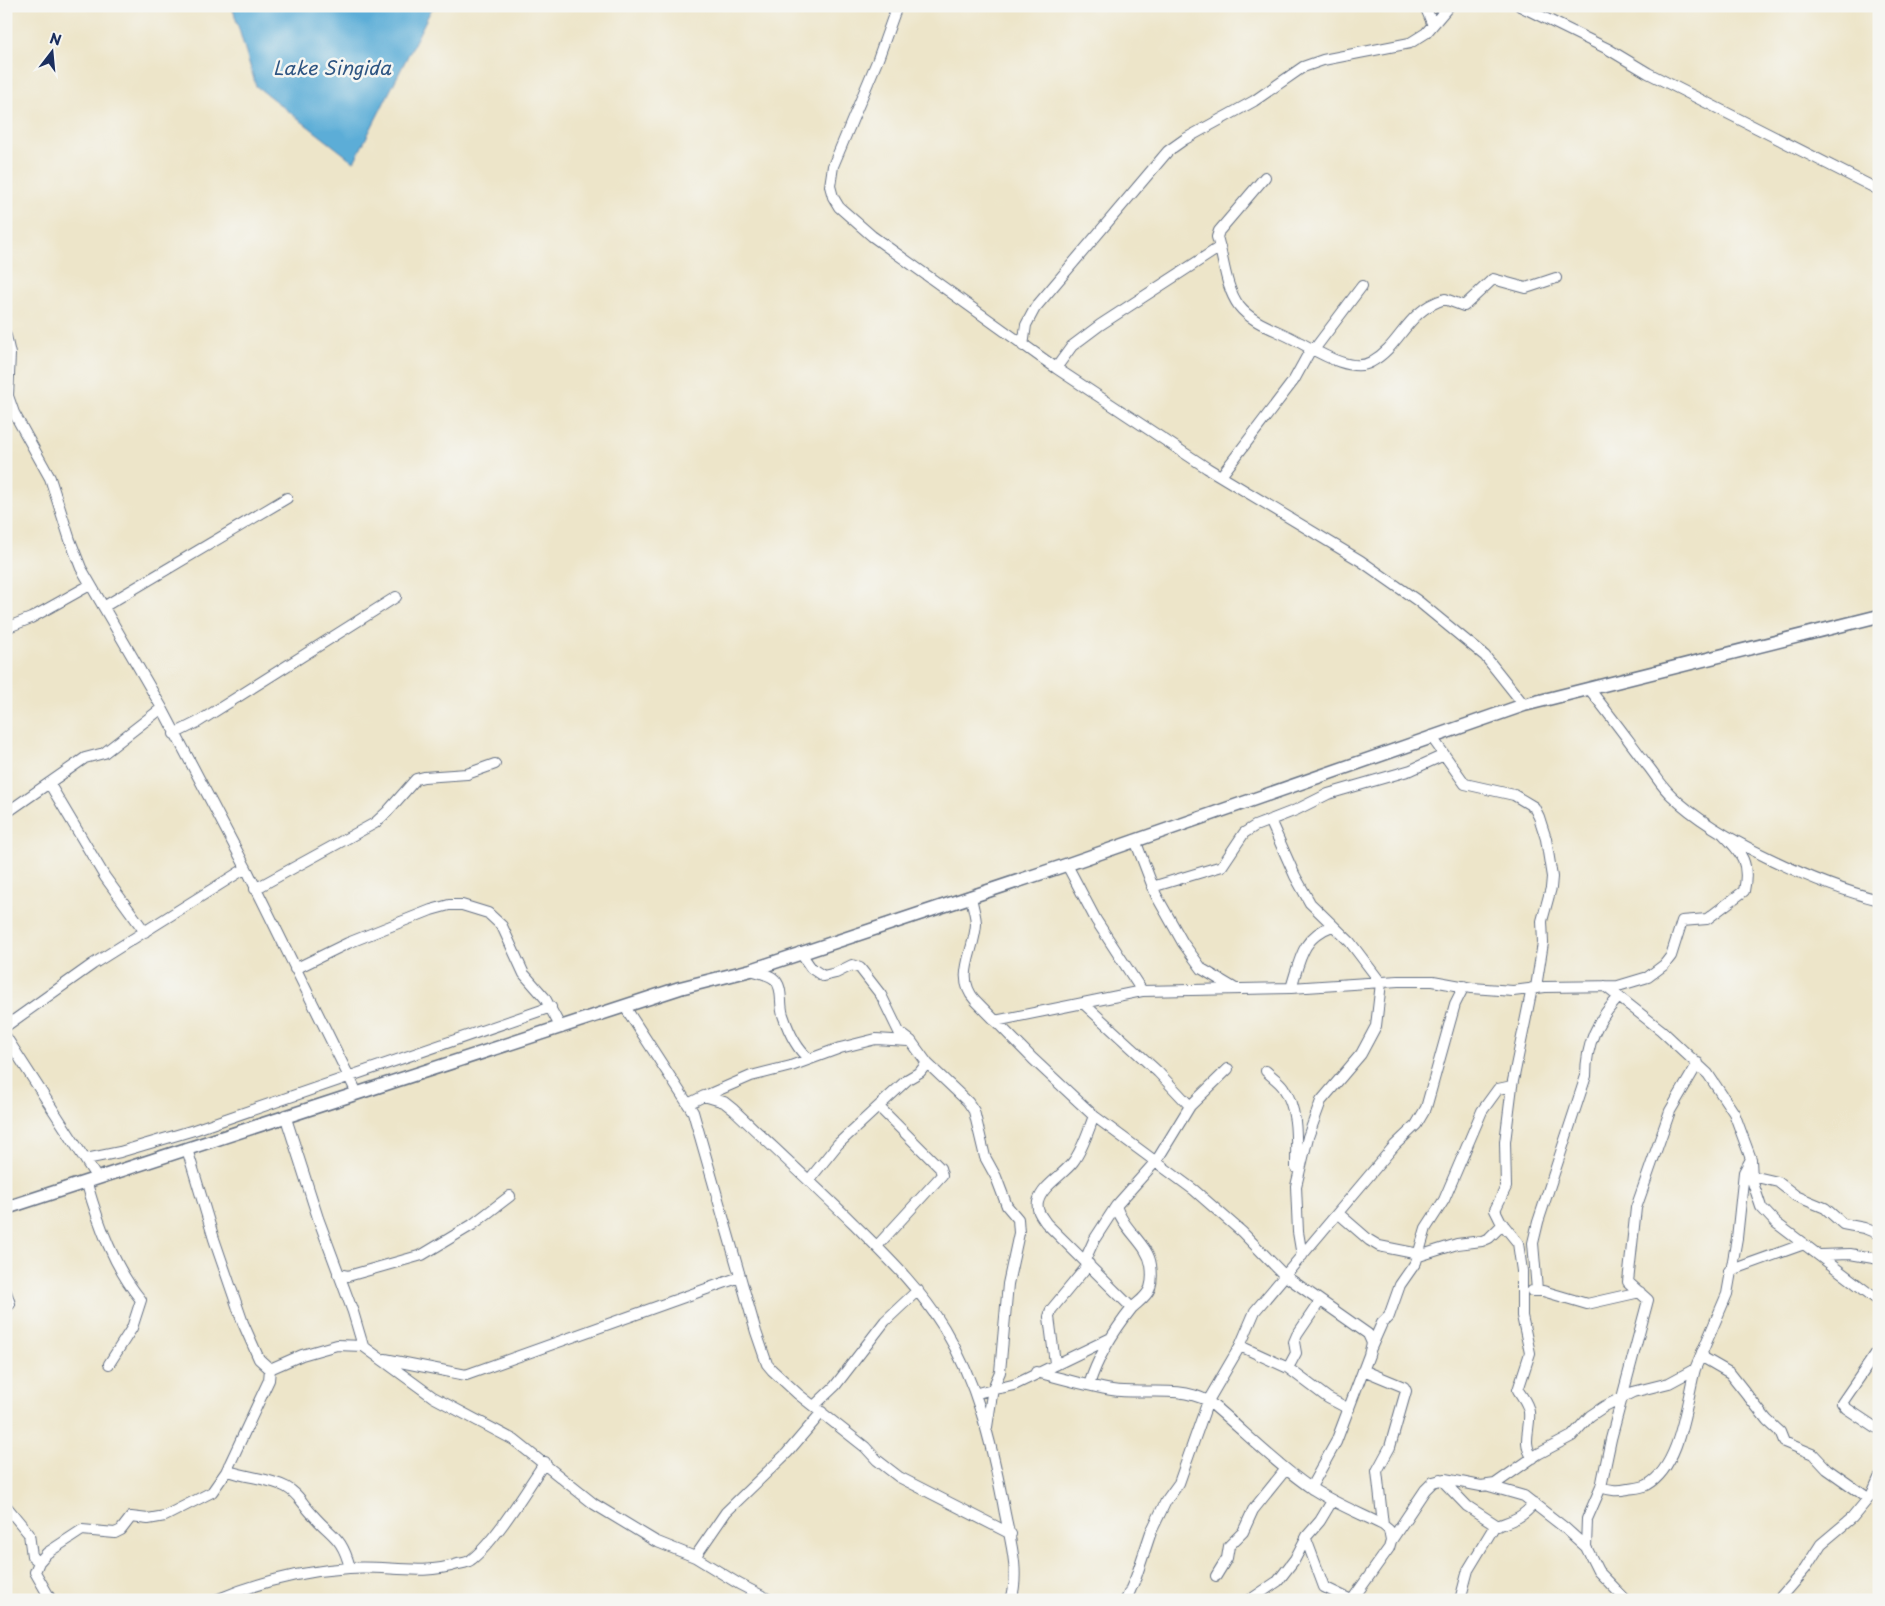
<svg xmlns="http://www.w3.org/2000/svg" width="1885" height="1606" font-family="'Playpen Sans',sans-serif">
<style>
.water{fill:#5cadd7;stroke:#3c6e9a}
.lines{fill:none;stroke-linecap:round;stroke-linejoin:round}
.minor-casing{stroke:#646f83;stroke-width:12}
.tertiary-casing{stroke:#646f83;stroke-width:15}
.minor{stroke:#fff;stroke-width:10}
.tertiary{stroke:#fff;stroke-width:12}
.labels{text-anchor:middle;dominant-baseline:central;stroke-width:5;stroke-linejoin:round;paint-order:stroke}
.water-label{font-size:19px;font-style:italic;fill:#2e5582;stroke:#f6f6f2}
</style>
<rect width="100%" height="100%" fill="#f6f6f2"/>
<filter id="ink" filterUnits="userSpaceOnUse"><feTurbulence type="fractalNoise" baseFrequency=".02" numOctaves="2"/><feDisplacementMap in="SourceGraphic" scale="10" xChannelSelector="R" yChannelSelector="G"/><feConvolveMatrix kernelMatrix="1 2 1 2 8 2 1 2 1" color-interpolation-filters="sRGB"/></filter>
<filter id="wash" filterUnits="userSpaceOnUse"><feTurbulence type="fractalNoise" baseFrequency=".0096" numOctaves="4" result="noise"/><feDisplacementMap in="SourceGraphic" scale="20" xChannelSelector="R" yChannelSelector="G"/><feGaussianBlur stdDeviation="1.12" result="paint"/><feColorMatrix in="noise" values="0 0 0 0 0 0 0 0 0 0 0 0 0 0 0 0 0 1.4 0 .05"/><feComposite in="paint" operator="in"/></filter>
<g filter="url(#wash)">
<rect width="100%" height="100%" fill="#ede5c9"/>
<path class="water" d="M232,6h205l-6,4 -77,152 -98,-76z"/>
</g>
<g filter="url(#ink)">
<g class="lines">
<defs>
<path id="minor" d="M897,6l-19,53 -45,107 -3,20 3,11 6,10 33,29 184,132 151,100 154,93 57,40 67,55 39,49
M1425,6l7,17
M1520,6l88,43 40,24 231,117
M1265,177l-46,54 -2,6c7,22 8,50 22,69 14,18 39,24 58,35 18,9 54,33 74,21 31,-17 34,-51 74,-63l19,7 29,-27 33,9 30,-10
M6,336l4,18 -2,42 6,17 36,65 20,62 11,28 81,140 84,160 111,225
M1023,346l3,-21 9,-17 133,-157 17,-12 69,-38 49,-34 20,-7 87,-17 16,-10 23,-27
M1313,351l49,-65
M1056,368l16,-22 28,-21 120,-78
M1221,476l73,-96 17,-31
M105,606l182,-108
M6,628l25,-10 59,-33
M1590,690c20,25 39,51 58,76 8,10 14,21 24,30 44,43 147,89 207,104
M174,734l24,-12 198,-125
M1431,736l34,48 49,11 20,12 5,10 7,22 6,38 -1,11 -9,33 1,22 -7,44
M49,783l56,94 40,55
M6,813l79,-55 19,-5 58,-45
M1270,820l25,56 15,27 40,39 31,41 -5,43 -15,28 -40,47 -13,36 -12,49 2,46 4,24
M1135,840l21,55 27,48 19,26 32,19
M1067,865l29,55 46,71
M1152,887l70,-21 22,-33 11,-7 41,-16 32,-16 83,-24 33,-15
M255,889l120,-66 12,-11 29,-33 8,-2 43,-3 28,-10
M971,896c1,9 5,19 5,28 -1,26 -22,53 -1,76l58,59 61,57 100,74 48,42 42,43 84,59 4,9 -3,12 -33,87 -25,45 1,2
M800,952l11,16 12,8 13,-3 16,-8 8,3 21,27 18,37 12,9 16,22 41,39 6,9 11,46 11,20 11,29 11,13 1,14 -11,51 -8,88 -7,16 -6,39
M295,969l53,-26 83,-33 18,-5h13l26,8 14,13 22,48 21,24 16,30
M751,970c6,2 16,4 22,8 11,8 6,26 10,37 5,15 14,34 26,44
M1605,986l56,44 47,44 26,39 17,46 1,21 9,27 15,16 103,78
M1291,988c9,-28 11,-51 41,-62
M1532,988l-20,98 -7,56 1,45 -11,23 6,12 17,21 4,28v45l8,37 -12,37c4,7 10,13 11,22 2,16 -8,31 4,46
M1083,1003l75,69 32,34 -33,54 -41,46c8,25 32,38 35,59 1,7 1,17 -1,23 -3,9 -12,14 -18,20 -19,24 -34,48 -43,77
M625,1007l68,105 63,220 11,32 5,6 26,24 67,53 12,13 22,17 112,57
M995,1021l147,-30 149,-3 107,-7h35l39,7 41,3 32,-4 73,-1 30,-9 16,-12 7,-9 11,-35 25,-2 37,-28c6,-28 -2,-38 -21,-57
M6,1026l87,-62 153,-96
M6,1037l91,141
M1266,1071c5,5 13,10 17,16 16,23 13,55 13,81
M705,1096l46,-20 40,-10 49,-18 36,-9 32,2
M688,1104l16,-8 20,6 10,8c40,38 80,75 119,113 33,33 66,64 91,105 33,55 47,113 59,175 5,31 18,66 8,97
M1190,1106l38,-37
M285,1115l33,103 35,94 10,34
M1094,1116c-6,15 -11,33 -21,46 -10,13 -31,24 -35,40 -2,9 4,15 8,21l86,85
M86,1159l34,-7 74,-22 357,-123
M1752,1176l26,6 18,14 29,12 18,16 21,4 15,6
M809,1180l29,-36 70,-65 12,-7 7,-9
M87,1184c12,41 27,83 54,116l-9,28 -23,36
M1339,1214l30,26 10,6 40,8
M877,1246l65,-71 -2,-7 -61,-61
M1820,1255l30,-1 29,5
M1419,1256l38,-12 25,-3 7,-3 14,-14
M1085,1260l9,-20 22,-34
M1729,1271l75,-27
M338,1274l10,2 74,-21 50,-30 38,-29
M1537,1290l-4,-47 5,-21 48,-146c0,-32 11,-56 33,-79
M1532,1291h11l44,13 53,-12
M6,1292l4,12 -4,4
M1240,1346l48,22 40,30 21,11
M1371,1348l11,-25 7,-7 11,-31 16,-23 10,-34 18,-28 38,-89 16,-22 14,-3
M1879,1349l-37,54 4,5 33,22
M1702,1352l2,6 26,15 37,47 13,12 4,10 29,12 14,15 41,29
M385,1359l81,16 274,-98
M1055,1363l-6,-46 2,-7 38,-46
M1288,1368l8,-15 -2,-11 3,-7 23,-34
M270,1369l32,-14 35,-10 26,1 70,51 81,43 80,64 61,37 40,16 44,27 31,16
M1363,1370l41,17 2,4 -16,56 -13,24 6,54
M1036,1372c25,6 51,14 76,18 32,5 65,-5 96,11 34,28 66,62 103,87 23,15 48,25 72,37l6,5 2,11 -2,7 -37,52
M976,1394c13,-6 26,-5 40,-10l93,-45
M814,1406l21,-20 50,-65 33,-31
M229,1465v6c19,7 39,7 57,16 13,7 17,18 27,28 19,22 29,21 37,53
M1441,1479l26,27 31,20
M1489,1486l35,10 41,32 21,19 12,24 28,29
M1601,1487c10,4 17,4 27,2 6,-1 13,-1 19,-4 34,-19 39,-83 48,-116
M6,1506l23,28 3,22 7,6 -4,10 16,28
M1306,1539l18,48 27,13
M1391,1541l34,-51 8,-8 12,-3 36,7 14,-2 43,-30 34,-18 18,-20 15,-10 28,-14 36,-9 26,-14 32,-75 10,-56 7,-66 7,-13
M1586,1547l1,-28 14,-32 10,-48 37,-139 -20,-18 8,-74 34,-97 28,-48
M695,1557l31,-45 61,-59 35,-41
M39,1562l8,-9 35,-23 33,3 6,-3 10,-13 17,2 17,-3 47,-24 14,-20 43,-92 1,-11 -11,-10 -16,-36 -29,-84 -27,-90
M1216,1576l11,-18 2,-12 14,-14 10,-22 33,-41
M216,1600c42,-18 87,-29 133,-32 37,-3 72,8 109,-4 5,-1 10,-1 14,-5 25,-20 54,-69 73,-97
M1126,1600l10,-23 15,-45 15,-31 13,-18 29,-82 32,-55 15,-35 140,-166 21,-20 10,-17 29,-104 9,-18
M1250,1600l28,-19 17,-22 12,-23 13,-15 12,-20
M1460,1600l8,-30 26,-43c17,-6 29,-9 40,-24
M1778,1600l27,-31 16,-25 31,-26 20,-24 7,-16"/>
<path id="tertiary" d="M6,1208l674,-220 71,-18 309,-103 464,-162 355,-89"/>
</defs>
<use href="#minor" class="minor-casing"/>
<use href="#tertiary" class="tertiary-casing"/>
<use href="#minor" class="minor"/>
<use href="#tertiary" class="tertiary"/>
</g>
</g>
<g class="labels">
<g class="water-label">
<text x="332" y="67">Lake Singida</text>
</g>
</g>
<rect width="1885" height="1606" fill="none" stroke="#f6f6f2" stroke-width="25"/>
<g transform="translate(52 52) rotate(16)" stroke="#f6f6f2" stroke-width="4" paint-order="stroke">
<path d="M0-4L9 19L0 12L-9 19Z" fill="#1b2f5e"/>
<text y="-8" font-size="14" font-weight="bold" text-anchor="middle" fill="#1b2f5e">N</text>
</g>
</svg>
